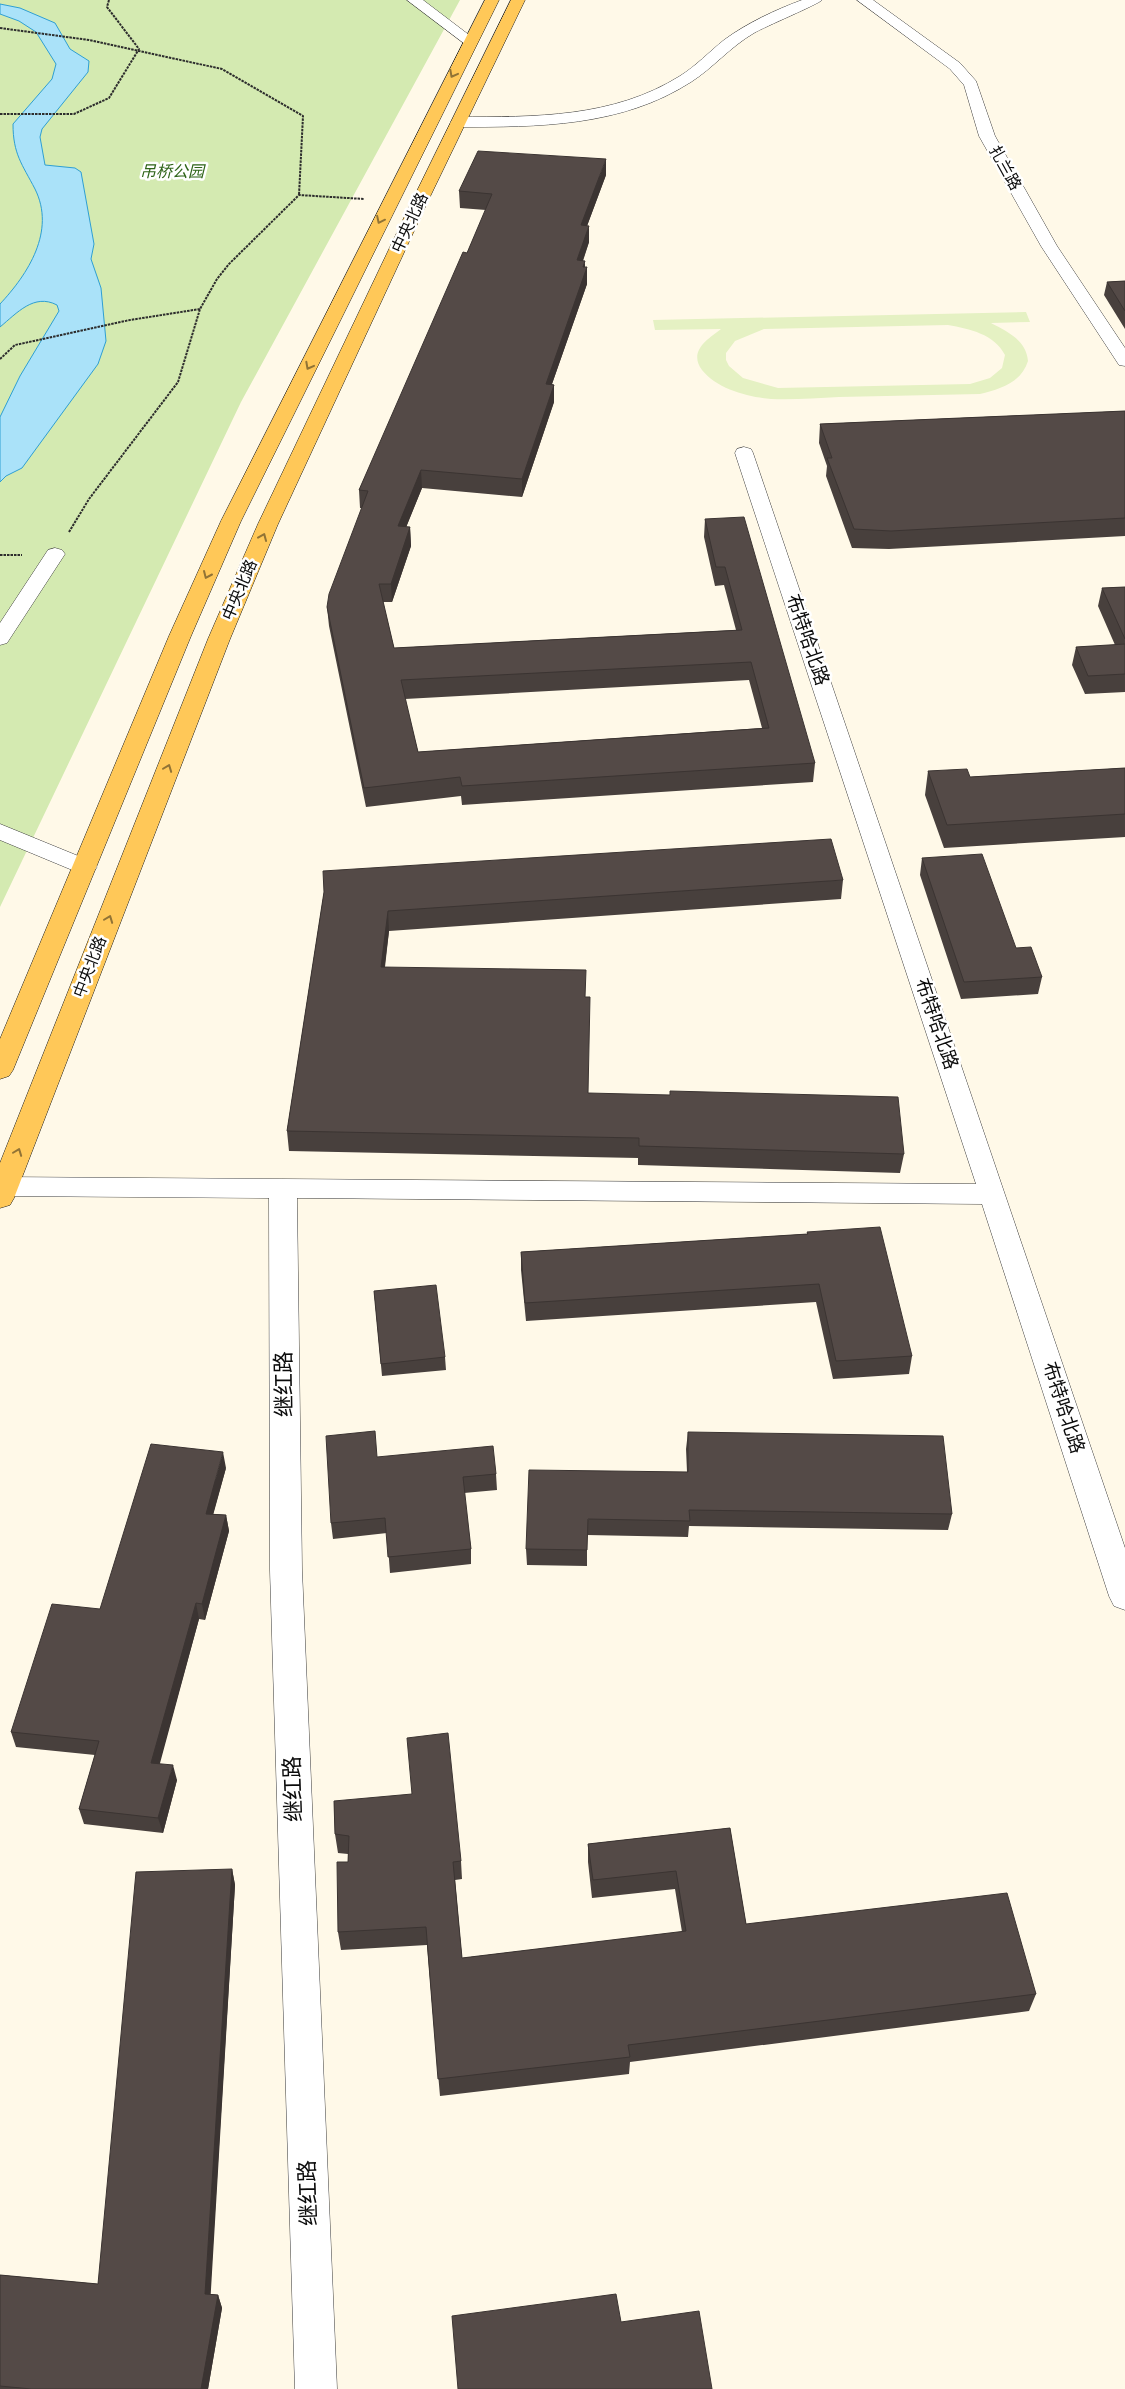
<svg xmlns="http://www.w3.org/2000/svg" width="1125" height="2389" font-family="Spectral,'Noto Sans SC',serif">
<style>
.green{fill:#d4eab1}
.pitch{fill:#e5f1c3;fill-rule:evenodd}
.water{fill:#aae2f9;stroke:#2e9fd3}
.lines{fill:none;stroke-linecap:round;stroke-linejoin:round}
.minor-casing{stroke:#3e3e3e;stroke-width:1}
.major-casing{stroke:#1c1c1c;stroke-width:1}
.path{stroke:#2d2d2d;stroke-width:2;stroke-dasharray:2.5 1;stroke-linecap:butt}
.minor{fill:#fff;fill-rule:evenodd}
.major{fill:#ffc858;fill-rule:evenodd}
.wall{fill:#48403d;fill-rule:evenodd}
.shaded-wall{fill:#3b3432}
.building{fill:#544a47;stroke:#3b3432;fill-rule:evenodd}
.oneway{stroke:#917335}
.labels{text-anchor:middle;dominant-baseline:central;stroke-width:5;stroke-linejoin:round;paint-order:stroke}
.far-street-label{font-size:16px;fill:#0b0b0b;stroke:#fff}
.far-park-label{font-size:16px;font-style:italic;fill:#2f6419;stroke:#fff}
.street-label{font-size:19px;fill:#0b0b0b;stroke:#fff}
.near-street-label{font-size:22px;fill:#0b0b0b;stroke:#fff}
</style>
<rect width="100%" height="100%" fill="#fff9e8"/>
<path class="green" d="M0,0h460l-219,402 -241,505z"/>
<path class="pitch" d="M1026,312l4,10 -39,1c17,9 35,17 37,38 -7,22 -28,28 -48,33 -47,1 -94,2 -141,3 -22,1 -46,3 -68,2 -23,-2 -54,-10 -69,-29 -14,-19 6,-31 19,-41l-66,1 -2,-10zM948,325c22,4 46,9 57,30l-3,13 -12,10 -20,6 -192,4 -35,-10 -14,-12 -3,-6v-7l9,-12 29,-12z"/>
<path class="water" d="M0,4l20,4 35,15 15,26 19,12 -1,11 -46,57 -2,8 5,28 30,3 6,4 13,72 -3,15 10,29 5,53 -8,23 -76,104 -16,8 -6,6v-65l20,-41 39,-65 -2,-6c-23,-12 -40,8 -57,22v-23c28,-30 56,-73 35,-115 -13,-25 -22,-35 -22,-65l39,-45 4,-15 -20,-32 -17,-11 -19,-7z"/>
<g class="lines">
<defs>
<path id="minor" d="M407,0h16l54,41 -2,3h-10z
M802,0h20c-3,4 -58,27 -68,33 -24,14 -41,35 -63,49 -70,45 -153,45 -233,45l-8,-5 8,-5c77,0 155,1 222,-41 16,-10 29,-24 44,-36 23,-17 51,-30 78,-40z
M857,0h16l87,63 16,18 19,55 62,110 68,102v18l-6,-1 -78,-119 -62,-110 -15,-51 -14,-16z
M744,447l7,2 2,4 372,1095v62l-11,-4 -5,-10 -127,-392 -685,-6 5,372 35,819h-42l-25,-819 -1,-372 -265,-2 -4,-1v-18l976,7 -241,-731 2,-4z
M55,548l7,2 3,4 -58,89 -7,2v-22l48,-73z
M0,824l93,38 4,5 -4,5 -8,2 -8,-2 -77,-32z"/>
<path id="major" d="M485,0h14l-258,521 -50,115 -178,434 -4,6 -9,3v-40l169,-403 52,-115z
M511,0h14l-98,203 -149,321 -48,115 -216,559 -4,7 -10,3v-45l208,-524 50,-115 153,-321z"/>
</defs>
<use href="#minor" class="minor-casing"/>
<use href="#major" class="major-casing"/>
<path class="path" d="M0,28l89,12 133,29 81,47 -4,79
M0,114h74l35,-16 30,-49 -32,-42 2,-7
M0,359l15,-14 115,-25 70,-11
M69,532l20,-33 89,-117 22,-73 17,-30 12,-15 70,-69 65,4
M0,555h22"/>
<use href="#minor" class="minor"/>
<use href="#major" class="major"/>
</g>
<path class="wall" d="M606,175l-19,51 2,16 -6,19 2,6 2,17 -35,100 2,1v17l-32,95 -100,-9 -16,39h4l1,19 -19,56h-9l11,46 342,-18 -12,-45 -9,1 -11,-49 1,-18 110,244 -2,19 -351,23 -1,-9 -95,11 -37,-181 -2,-19 35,-99h-2l-1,-18 108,-237 19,-43 -26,-2 -1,-17zM749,680l13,48 -344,24 -13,-53z
M1125,281v48l-21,-34 3,-13z
M1125,411v125l-236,13 -37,-1 -26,-72 1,-10 -8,-23 1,-19z
M1125,587v105l-40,2 -13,-29 4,-18 39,-2 -17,-39 4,-18z
M1125,768v69l-181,11 -19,-53 3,-24 42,6z
M922,858l94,90 26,29 -4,17 -77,5 -41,-124z
M843,880l-2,19 -452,32 -4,36 200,30 3,96 316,61 -4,19 -262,-8v-7l-349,-7 -2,-20 37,-239z
M807,1232l105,124 -3,18 -76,5 -17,-77 -290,19 -5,-51v-18l286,-18z
M374,1291l71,66 1,13 -64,6z
M688,1432l264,82 -4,16 -259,-4 -1,11 -101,-2v31l-60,-1 -1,-16 161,-77 -1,-23z
M378,1457l118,17 1,16 -33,3 7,56v15l-81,9 -3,-40 -54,6 -2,-16z
M226,1468l-13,46 13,1 3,16 -24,89 -6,-1 -40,145 18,16 -14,53 -79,-9 -5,-15 16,-54 -79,-8 -5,-15 89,-123z
M334,1801l127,60 1,18 -7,1 7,78 220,-26 -7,-43 -83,9 -4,-36v-18l142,-16 16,96 290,70 -7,17 -399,51 -1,12 -189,22 -13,-151 -86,5 -3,-18 10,-70v-8l-10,-1 -3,-19z
M232,1869l3,16 -25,409 8,1 4,13 -14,81h-208v-114l98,9z"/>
<path class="shaded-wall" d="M606,159v16l-25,67v-17z
M589,226v16l-12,35v-17z
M585,261v11l2,-5v17l-41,117v-17z
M554,385v17l-32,95v-18z
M421,470l1,18 -23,57 -1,-19z
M410,527l1,19 -19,56 -1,-18z
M388,911l1,20 -7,56 -1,-20z
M223,1452l3,16 -17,62 -3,-16z
M226,1515l3,16 -24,89 -3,-16z
M196,1603l3,16 -43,159 -5,-15z
M173,1765l4,15 -14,53 -5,-15z
M232,1869l3,16 -25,421 -5,-12z
M218,2295l4,13 -14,81h-7z"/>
<path class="building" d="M478,151l128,8 -25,66 8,1 -12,34 8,1 -2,6h4l-41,117 8,1 -32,94 -101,-9 -23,56 12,1 -19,57h-12l15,64 348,-18 -17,-63h-9l-11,-48 39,-2 71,246 -353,23 -2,-9 -96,11 -37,-181 2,-13 39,-103 -9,-1 104,-238 4,1 25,-59 -33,-3zM751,662l18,66 -351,24 -17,-72z
M1125,281v30l-18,-29z
M1125,411v107l-234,13 -37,-2 -27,-71h5l-12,-34z
M1125,587v52l-23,-51z
M1125,644v30l-37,2 -12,-29z
M1125,768v46l-178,11 -19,-54 39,-2 3,8z
M831,839l12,41 -455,31 -7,56 205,3 -1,27h5l-2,96 82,2v-4l228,6 6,57 -265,-8v-8l-352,-7 37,-239 -1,-21z
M982,854l34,94 15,-1 11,30 -78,5 -42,-124z
M880,1227l32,129 -76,5 -17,-77 -294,19 -4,-51 287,-18 -1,-2z
M436,1285l9,72 -64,7 -7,-73z
M375,1431l2,26 116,-11 3,28 -33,3 8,72 -83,8 -3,-39 -54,5 -5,-87z
M688,1432l255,4 9,78 -263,-4 1,11 -102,-2 -1,31 -61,-1 3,-79 159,2z
M151,1444l72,8 -17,62 20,1 -24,89 -6,-1 -45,160 22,2 -15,53 -79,-9 20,-68 -88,-9 41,-128 48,5z
M448,1733l13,128 -8,1 9,96 224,-27 -10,-60 -83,9 -5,-36 142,-16 16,96 261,-31 29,101 -408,51 2,12 -192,22 -12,-152 -88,5 -1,-70h11l1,-26 -14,-2 -1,-33 78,-7 -5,-56z
M232,1869l-27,425 13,1 -17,94h-170l-31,-3v-111l98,9 38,-412z
M616,2294l5,28 78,-11 13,78h-254l-6,-73z"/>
<defs><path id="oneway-chevron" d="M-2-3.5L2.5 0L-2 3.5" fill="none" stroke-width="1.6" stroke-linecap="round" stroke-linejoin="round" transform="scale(1.25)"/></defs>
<g class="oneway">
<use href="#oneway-chevron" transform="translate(453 74) rotate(118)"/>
<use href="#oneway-chevron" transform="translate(380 220) rotate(116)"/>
<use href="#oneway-chevron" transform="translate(309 366) rotate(118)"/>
<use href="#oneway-chevron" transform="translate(263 537) rotate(-67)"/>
<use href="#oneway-chevron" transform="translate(207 575) rotate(114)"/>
<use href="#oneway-chevron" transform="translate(168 768) rotate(-69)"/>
<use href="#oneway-chevron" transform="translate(109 919) rotate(-69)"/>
<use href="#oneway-chevron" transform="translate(18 1152) rotate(-69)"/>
</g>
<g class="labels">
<g class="far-street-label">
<text transform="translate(1005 168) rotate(61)">扎兰路</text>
<text transform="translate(410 223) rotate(-65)">中央北路</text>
<text transform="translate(240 590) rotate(-67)">中央北路</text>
<text transform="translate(90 967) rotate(-69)">中央北路</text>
</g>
<g class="far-park-label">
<text x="172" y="172">吊桥公园</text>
</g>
<g class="street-label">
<text transform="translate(807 640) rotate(71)">布特哈北路</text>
<text transform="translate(936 1024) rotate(71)">布特哈北路</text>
<text transform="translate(1063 1408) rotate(72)">布特哈北路</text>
</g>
<g class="near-street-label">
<text transform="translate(285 1384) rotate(-91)">继红路</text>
<text transform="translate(294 1789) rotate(-92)">继红路</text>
<text transform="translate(309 2193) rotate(-92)">继红路</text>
</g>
</g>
</svg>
